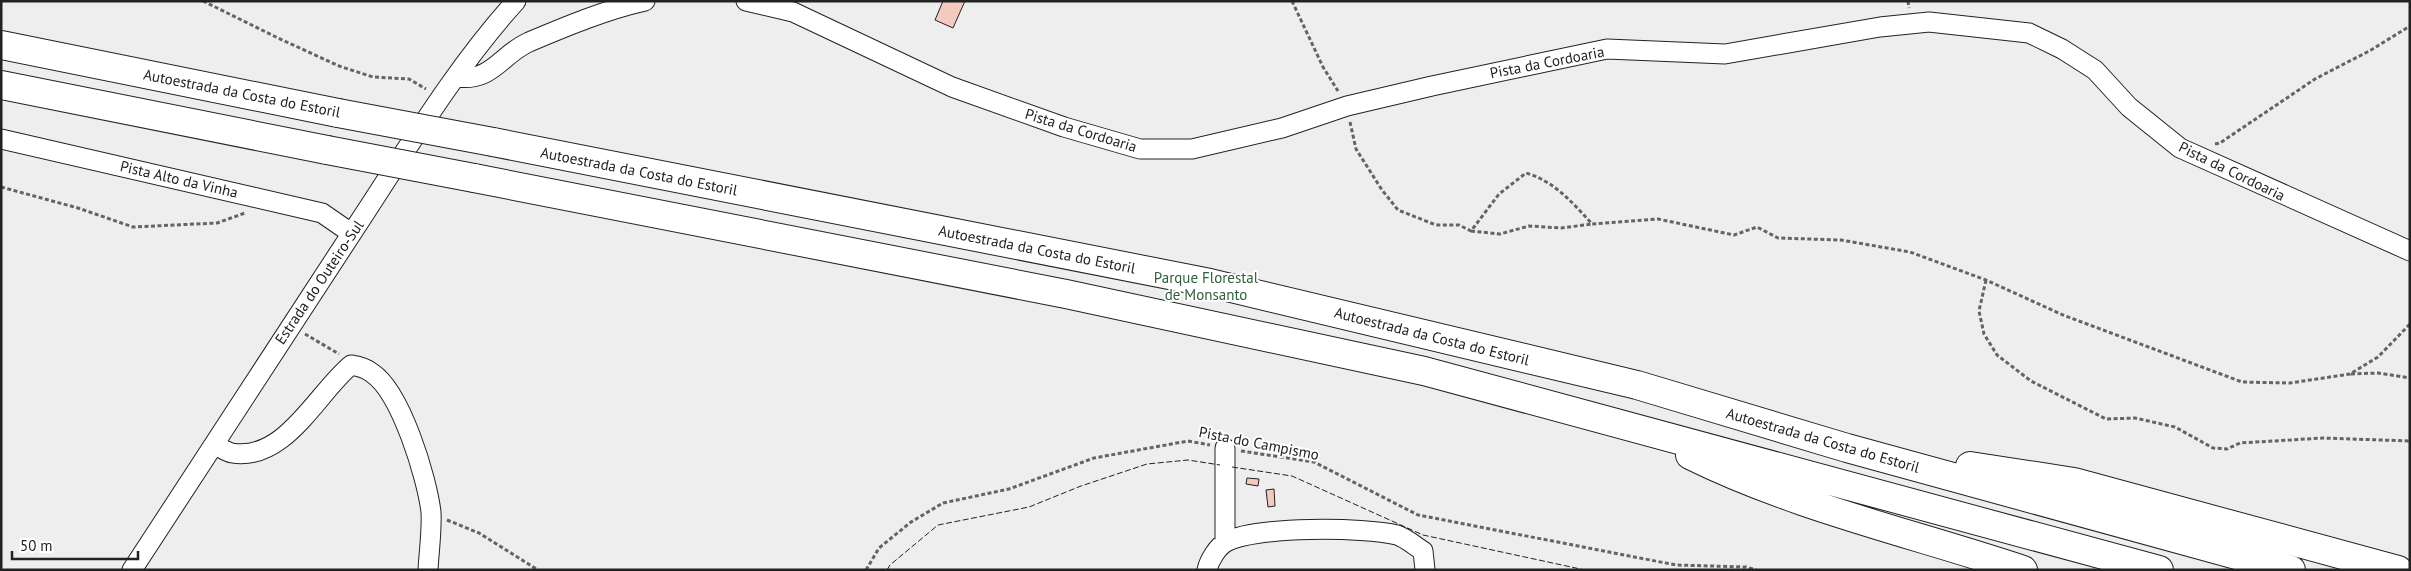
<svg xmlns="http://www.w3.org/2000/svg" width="2411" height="571" font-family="'PT Sans',sans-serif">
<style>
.green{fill:#eee;stroke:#6f6f6f}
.building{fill:#f3c9c0;stroke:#222}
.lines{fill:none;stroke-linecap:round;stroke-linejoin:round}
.minor-casing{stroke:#222;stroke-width:21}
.highway-casing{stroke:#222;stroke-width:30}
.path{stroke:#646464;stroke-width:3;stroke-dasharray:4 2.5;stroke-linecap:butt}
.minor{stroke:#fff;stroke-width:19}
.highway{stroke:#fff;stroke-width:28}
.highway-bridge-casing{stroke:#222;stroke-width:30;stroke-linecap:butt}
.highway-bridge{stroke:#fff;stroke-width:28}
.fence{stroke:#222;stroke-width:1;stroke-dasharray:6 2.5;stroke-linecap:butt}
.labels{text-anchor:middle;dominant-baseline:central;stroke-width:4;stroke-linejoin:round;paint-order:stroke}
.street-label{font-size:15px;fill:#222;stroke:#fff}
.park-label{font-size:15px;fill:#2f5e38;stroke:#fff}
</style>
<rect width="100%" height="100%" fill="#fff"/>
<path class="green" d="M1,1h2409v569h-2409z"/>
<path class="building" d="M943,1h22l-12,27 -18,-8z
M1247,478l12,1 -1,7 -12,-2z
M1274,489l1,17 -7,1 -2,-17z"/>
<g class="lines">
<defs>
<path id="minor" d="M746,1l47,11 159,75 112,40 76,22h52l90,-21 65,-22 85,-20 175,-37 118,5 155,-27 49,-5 100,11 33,16 33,21 34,37 51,41 230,103
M456,77c37,5 44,-22 73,-35 38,-16 76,-32 116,-41
M1,139l321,74 29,20
M215,445c5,2 11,7 17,8 53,9 85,-60 119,-88 7,1 15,3 21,8 29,19 55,105 59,139 1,19 -2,39 -3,58
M1225,448v94
M132,570c78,-119 155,-238 233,-357 47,-72 93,-148 151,-212
M1207,570c2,-9 10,-23 19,-28 28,-16 139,-15 171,-7 9,3 18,11 26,16l2,19"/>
<path id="highway" d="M1,45l337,68
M1,85l326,65
M493,142l717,141 427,102 210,63 444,122
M474,178l592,116 358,77 735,199
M1690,455c105,52 222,78 333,115
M1970,466l104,16 324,88"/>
</defs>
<use href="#minor" class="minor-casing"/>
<use href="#highway" class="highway-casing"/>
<path class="path" d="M203,1l75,37 61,28 34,11 36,2 17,10
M1292,1l31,66 15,24
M1908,1l1,7
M1350,122l6,27 26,41 16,20 38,15h23l12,6 28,-37 27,-21c28,8 47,30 66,51l66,-5 76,16 23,-8 21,11 63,2 69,12 76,28 77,35 179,67 48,1 60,-9 28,-17 32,-33
M2215,144l5,-1 95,-64 56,-29 39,-24
M1,187l77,21 55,19 84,-4 28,-10
M1471,231l29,3 29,-8 32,2 31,-4
M1986,280l-7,31 5,23 13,21 34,26 75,38 29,-1 40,9 38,21 14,1 13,-6 83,-5 87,3
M305,334l34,20
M2351,374l27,-1 32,5
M1241,451l73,11 104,53 258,50 70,2 10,3
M447,520l32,13 59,37
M866,570l13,-22 32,-26 32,-19 66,-14 85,-31 94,-17 22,4"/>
<use href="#minor" class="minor"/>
<use href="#highway" class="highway"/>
<defs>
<path id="highway-bridge" d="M338,113l155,29
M327,150l147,28"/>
</defs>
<use href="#highway-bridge" class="highway-bridge-casing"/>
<use href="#highway-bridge" class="highway-bridge"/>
<path class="fence" d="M1232,467l60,9 131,59 162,35
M887,570l3,-5 48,-40 91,-18 52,-21 66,-22 41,-4 32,5"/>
</g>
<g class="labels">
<g class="street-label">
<text transform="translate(1547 62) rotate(-11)">Pista da Cordoaria</text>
<text transform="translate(242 93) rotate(11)">Autoestrada da Costa do Estoril</text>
<text transform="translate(1081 130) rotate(17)">Pista da Cordoaria</text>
<text transform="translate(639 171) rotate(11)">Autoestrada da Costa do Estoril</text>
<text transform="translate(2232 171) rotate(26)">Pista da Cordoaria</text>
<text transform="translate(179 179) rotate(13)">Pista Alto da Vinha</text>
<text transform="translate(1037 249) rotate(11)">Autoestrada da Costa do Estoril</text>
<text transform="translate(319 282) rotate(-56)">Estrada do Outeiro-Sul</text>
<text transform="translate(1432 336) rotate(14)">Autoestrada da Costa do Estoril</text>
<text transform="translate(1823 440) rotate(16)">Autoestrada da Costa do Estoril</text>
<text transform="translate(1259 443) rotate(11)">Pista do Campismo</text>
</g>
<g class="park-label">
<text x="1206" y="277">Parque Florestal<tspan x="1206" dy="17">de Monsanto</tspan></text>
</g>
</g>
<rect width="2411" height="571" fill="none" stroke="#222222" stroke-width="5"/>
<path d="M12 551v8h126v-8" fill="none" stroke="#222222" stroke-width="2.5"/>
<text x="20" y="551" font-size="15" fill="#222222" stroke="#ffffff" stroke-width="4" paint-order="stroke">50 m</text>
</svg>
